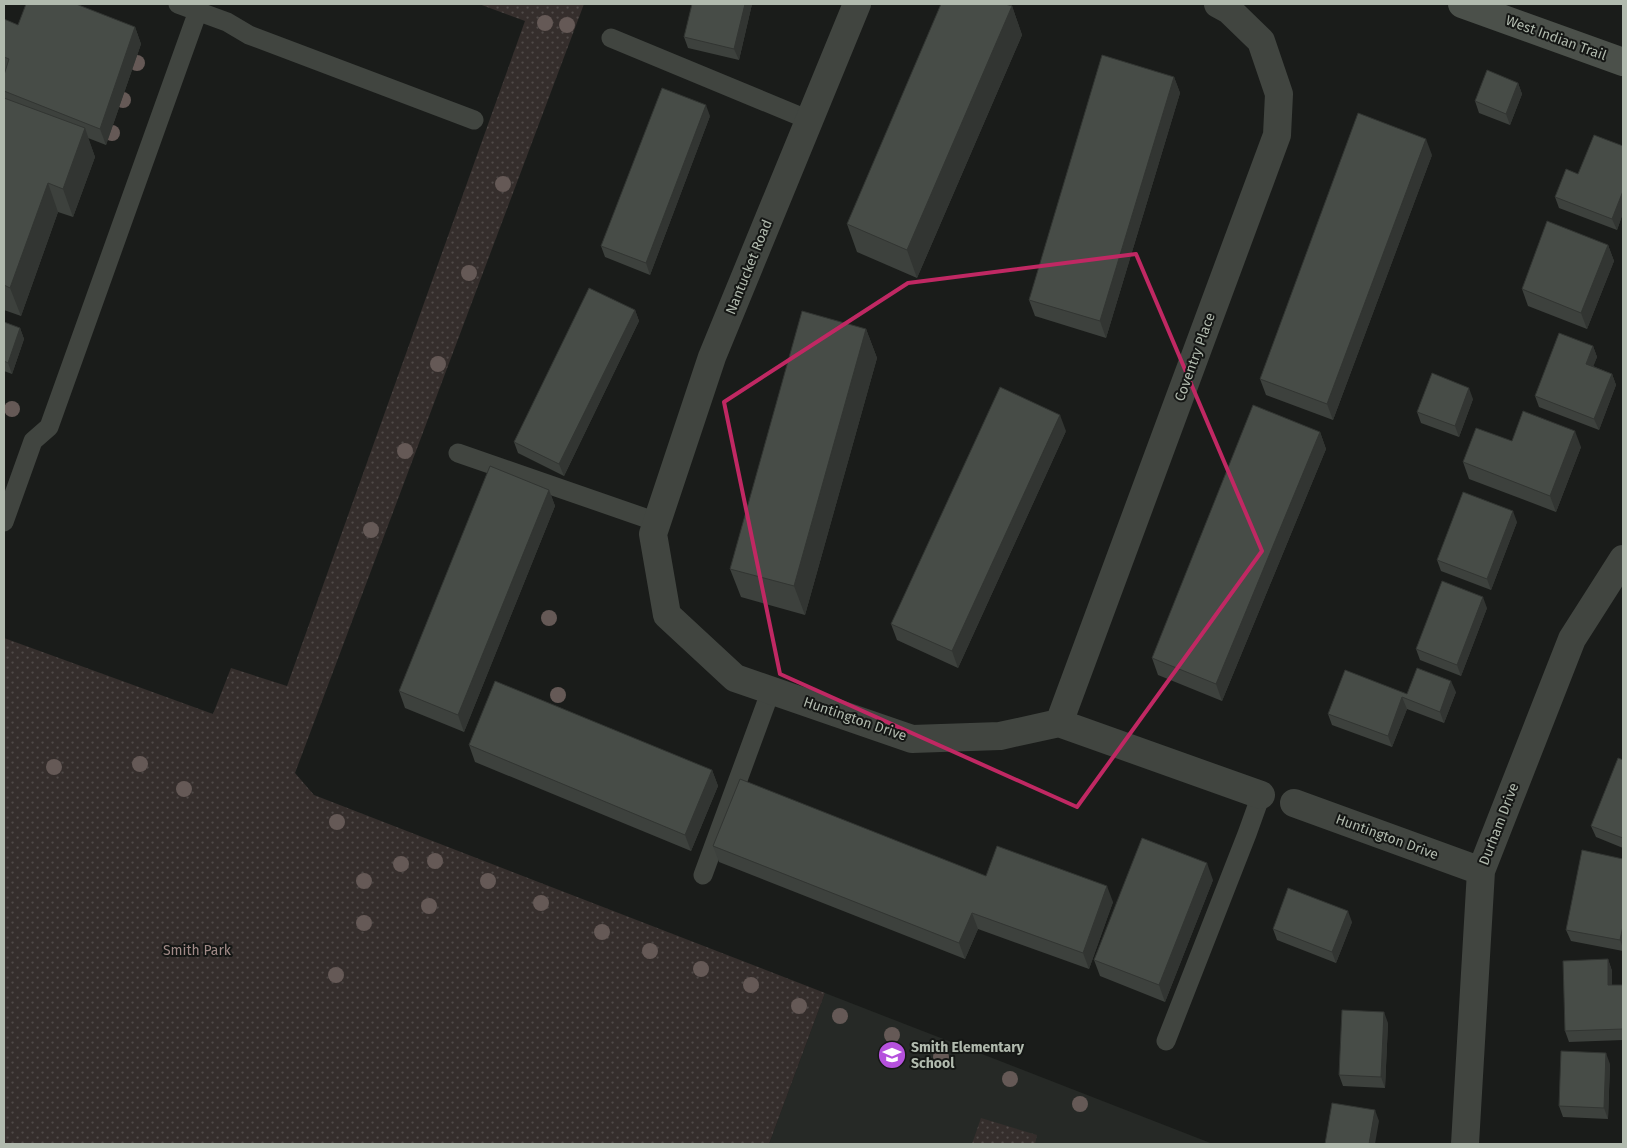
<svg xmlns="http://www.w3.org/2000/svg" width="1627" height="1148" font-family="'Fira Sans',sans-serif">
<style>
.built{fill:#262926}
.park{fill:url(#park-dots)}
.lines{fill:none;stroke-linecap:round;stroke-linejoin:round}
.service{stroke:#414540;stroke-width:19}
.minor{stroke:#414540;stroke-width:28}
.secondary{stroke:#4b504a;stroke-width:28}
.tree{fill:#655956}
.wall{fill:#3d413d}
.shaded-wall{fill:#323532}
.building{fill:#474c47;stroke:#323532}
.marked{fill:none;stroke:#c02863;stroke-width:4;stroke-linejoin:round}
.labels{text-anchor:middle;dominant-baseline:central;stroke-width:4;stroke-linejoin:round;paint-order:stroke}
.street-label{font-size:14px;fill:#b1baae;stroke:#151715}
.park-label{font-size:14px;fill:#a28b88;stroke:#151715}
.poi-label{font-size:14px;font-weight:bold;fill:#b1baae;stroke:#151715;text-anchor:start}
</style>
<defs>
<pattern id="park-dots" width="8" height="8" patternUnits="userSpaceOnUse" patternTransform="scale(1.25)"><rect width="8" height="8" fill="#352e2c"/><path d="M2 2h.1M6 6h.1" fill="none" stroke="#504a48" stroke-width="1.8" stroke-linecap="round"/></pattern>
</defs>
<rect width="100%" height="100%" fill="#1a1c1a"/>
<path class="built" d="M825,993l388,151h-444z"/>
<path class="park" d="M479,4h105l-289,769 19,22 511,198 -56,151h-765v-506l209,76 18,-46 56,18 238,-665z
M981,1118l56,17 -2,9h-63z"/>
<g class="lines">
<path class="service" d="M178,4l49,18 22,13 225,85
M611,38l198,82
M458,453l199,69
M4,522l29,-81 16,-14 149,-416
M703,875l68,-185
M1166,1041l81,-207 14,-39"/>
<path class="minor" d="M857,4l-145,353 -59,177 14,81 68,63 177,61 88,-3 59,-13 202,72
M1059,723l218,-588 2,-41 -18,-53 -32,-31 -11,-6
M1294,803l187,68
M1465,1144l16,-273 91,-232 51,-80"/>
<path class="secondary" d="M1462,4l161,58"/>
</g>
<g class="tree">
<circle cx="545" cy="23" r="8"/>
<circle cx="567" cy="25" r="8"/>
<circle cx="137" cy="63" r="8"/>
<circle cx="123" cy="100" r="8"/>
<circle cx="112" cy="133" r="8"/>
<circle cx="503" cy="184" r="8"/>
<circle cx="469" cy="273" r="8"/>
<circle cx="438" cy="364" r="8"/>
<circle cx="12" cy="409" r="8"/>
<circle cx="405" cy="451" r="8"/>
<circle cx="371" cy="530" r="8"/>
<circle cx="549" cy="618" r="8"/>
<circle cx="558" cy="695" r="8"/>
<circle cx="140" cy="764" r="8"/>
<circle cx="54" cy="767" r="8"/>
<circle cx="184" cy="789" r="8"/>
<circle cx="337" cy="822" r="8"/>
<circle cx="435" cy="861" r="8"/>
<circle cx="401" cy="864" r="8"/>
<circle cx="364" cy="881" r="8"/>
<circle cx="488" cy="881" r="8"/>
<circle cx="541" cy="903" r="8"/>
<circle cx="429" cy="906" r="8"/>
<circle cx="364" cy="923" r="8"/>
<circle cx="602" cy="932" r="8"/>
<circle cx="650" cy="951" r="8"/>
<circle cx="701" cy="969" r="8"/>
<circle cx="336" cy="975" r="8"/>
<circle cx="751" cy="985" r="8"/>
<circle cx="799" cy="1006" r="8"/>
<circle cx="840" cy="1016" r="8"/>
<circle cx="892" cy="1035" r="8"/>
<circle cx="941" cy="1057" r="8"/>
<circle cx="1010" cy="1079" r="8"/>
<circle cx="1080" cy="1104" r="8"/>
</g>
<path class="wall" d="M752,4l-13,56 -51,-12 -4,-11z
M1012,6l10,29 -105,243 -60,-26 -10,-28z
M4,19l14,6 117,2 6,17 -35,101 -18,-7 7,19 -22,60 -15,-5 -37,104 -17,-6v-235l1,-4h-1z
M1174,77l6,16 -74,245 -71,-22 -6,-16z
M1518,83l4,11 -12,31 -31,-12 -4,-12z
M710,116l-60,159 -45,-18 -4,-11z
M1623,146v67l-6,17 -58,-22 -4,-11 23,-23z
M1432,155l-99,265 -67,-25 -6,-16z
M1608,245l6,16 -27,68 -59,-23 -6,-17z
M635,310l4,11 -75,155 -46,-23 -4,-11z
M4,322l16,6 4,11 -12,35 -8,-3z
M866,329l11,29 -72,257 -64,-18 -11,-28z
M1593,346l4,11 -4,9 19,8 4,11 -17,45 -60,-23 -4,-11z
M1473,399l-14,38 -38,-14 -4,-11z
M1066,431l-108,237 -61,-28 -6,-16z
M1320,432l6,17 -104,252 -64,-26 -6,-17z
M1512,441l69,6 -25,65 -87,-33 -6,-17z
M549,490l6,16 -91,226 -59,-24 -6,-17z
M1517,522l-26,68 -50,-19 -4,-11z
M1487,608l-26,68 -41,-16 -4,-11z
M1456,692l-12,31 -37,-14 -15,38 -60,-22 -4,-11 79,-20z
M469,745l243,25 6,16 -27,65 -216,-89z
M1623,760v88l-27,-11 -5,-11z
M713,846l273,30 127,26 -24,67 -111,-40 -13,30 -246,-97z
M1623,859v92l-52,-10 -5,-11z
M1213,880l-48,122 -65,-26 -6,-16z
M1352,922l-16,41 -59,-23 -4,-11z
M1608,959l4,12v14h11v55l-54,2 -4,-11z
M1388,1023l-3,65 -42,-2 -4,-11z
M1610,1064l-2,55 -45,-2 -4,-11z"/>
<path class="shaded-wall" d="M745,4h7l-13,56 -5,-11z
M1012,6l10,29 -105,243 -10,-28z
M135,27l6,17 -35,101 -6,-16z
M1174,77l6,16 -74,245 -6,-17z
M1518,83l4,11 -12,31 -4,-11z
M706,105l4,11 -60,159 -4,-12z
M85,128l10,29 -22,60 -10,-28z
M1426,139l6,16 -99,265 -6,-16z
M48,183l10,29 -37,104 -11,-28z
M1623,191v22l-6,17 -5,-11z
M1608,245l6,16 -27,68 -6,-16z
M635,310l4,11 -75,155 -5,-12z
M20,328l4,11 -12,35 -4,-11z
M866,329l11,29 -72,257 -11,-29z
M1593,346l4,11 -7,18 -4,-11z
M1612,374l4,11 -17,45 -5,-11z
M1469,388l4,11 -14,38 -4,-11z
M1060,415l6,16 -108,237 -6,-17z
M1575,431l6,16 -25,65 -6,-16z
M1320,432l6,17 -104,252 -6,-17z
M549,490l6,16 -91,226 -6,-17z
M1513,511l4,11 -26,68 -4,-11z
M1483,597l4,11 -26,68 -4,-11z
M1451,681l5,11 -12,31 -4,-11z
M1402,697l5,12 -15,38 -4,-11z
M712,770l6,16 -27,65 -6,-16z
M1207,863l6,17 -48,122 -6,-17z
M1107,886l6,16 -24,67 -6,-16z
M1348,911l4,11 -16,41 -4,-11z
M972,913l6,16 -13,30 -6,-16z
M1623,926v22l-3,-8z
M1608,959l4,12v25l-4,-11z
M1384,1012l4,11 -3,65 -4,-11z
M1606,1053l4,11 -2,55 -4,-11z
M1375,1110l4,11 -4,23h-6z"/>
<path class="building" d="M26,4h50l59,23 -35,102 -96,-38v-16l5,-16 -5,-2v-38l14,6z
M692,4h53l-11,45 -50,-12z
M941,4h64l7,2 -105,244 -60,-26z
M1102,55l72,22 -74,244 -71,-21z
M1487,70l31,13 -12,31 -31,-13z
M662,88l44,17 -60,158 -45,-17z
M4,98l81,30 -22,61 -15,-6 -38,105 -6,-3z
M1358,113l68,26 -99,265 -67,-25z
M1594,135l29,11v45l-11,28 -57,-22 11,-28 12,5z
M1547,221l61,24 -27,68 -59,-24z
M589,288l46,22 -76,154 -45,-22z
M802,311l64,18 -72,257 -64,-17z
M4,322l16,6 -12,35 -4,-2z
M1559,333l34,13 -7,18 26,10 -18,45 -59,-23z
M1432,373l37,15 -14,38 -38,-14z
M1000,387l60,28 -108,236 -61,-27z
M1253,405l67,27 -104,252 -64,-26z
M1523,411l52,20 -25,65 -87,-34 13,-34 36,13z
M490,466l59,24 -91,225 -59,-24z
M1463,492l50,19 -26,68 -50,-19z
M1442,581l41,16 -26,68 -41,-16z
M1417,668l34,13 -11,31 -38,-15 -14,39 -60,-22 17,-44 62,24z
M495,681l217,89 -27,65 -216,-90z
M1618,758l5,2v78l-32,-12z
M740,779l246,97 11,-30 110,40 -24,67 -111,-40 -13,30 -246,-97z
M1142,838l65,25 -48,122 -65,-25z
M1582,850l41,9v67l-3,14 -54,-10z
M1288,888l60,23 -16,41 -59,-23z
M1608,959v26h15v44l-58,2 -2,-70z
M1342,1010l42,2 -3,65 -42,-2z
M1561,1051l45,2 -2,55 -45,-2z
M1332,1103l43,7 -6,34h-44z"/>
<path class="marked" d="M1136,254l126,297 -185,256 -297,-133 -56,-272 184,-119z"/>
<defs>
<symbol id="school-disc" viewBox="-11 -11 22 22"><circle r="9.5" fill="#b551dd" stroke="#151715"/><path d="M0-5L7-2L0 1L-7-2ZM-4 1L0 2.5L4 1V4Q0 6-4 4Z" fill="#fff"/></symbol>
</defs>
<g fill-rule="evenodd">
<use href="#school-disc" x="876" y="1039" width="32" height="32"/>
</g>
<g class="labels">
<g class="street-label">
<text transform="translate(1556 38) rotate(20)">West Indian Trail</text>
<text transform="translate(749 267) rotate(-68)">Nantucket Road</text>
<text transform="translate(1195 357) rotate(-70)">Coventry Place</text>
<text transform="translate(855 719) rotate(19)">Huntington Drive</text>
<text transform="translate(1499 824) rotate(-69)">Durham Drive</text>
<text transform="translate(1387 837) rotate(20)">Huntington Drive</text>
</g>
<g class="park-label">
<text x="197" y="950">Smith Park</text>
</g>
<g class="poi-label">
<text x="911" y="1047">Smith Elementary<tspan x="911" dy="16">School</tspan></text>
</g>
</g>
<rect width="1627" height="1148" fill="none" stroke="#b1baae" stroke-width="10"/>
</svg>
